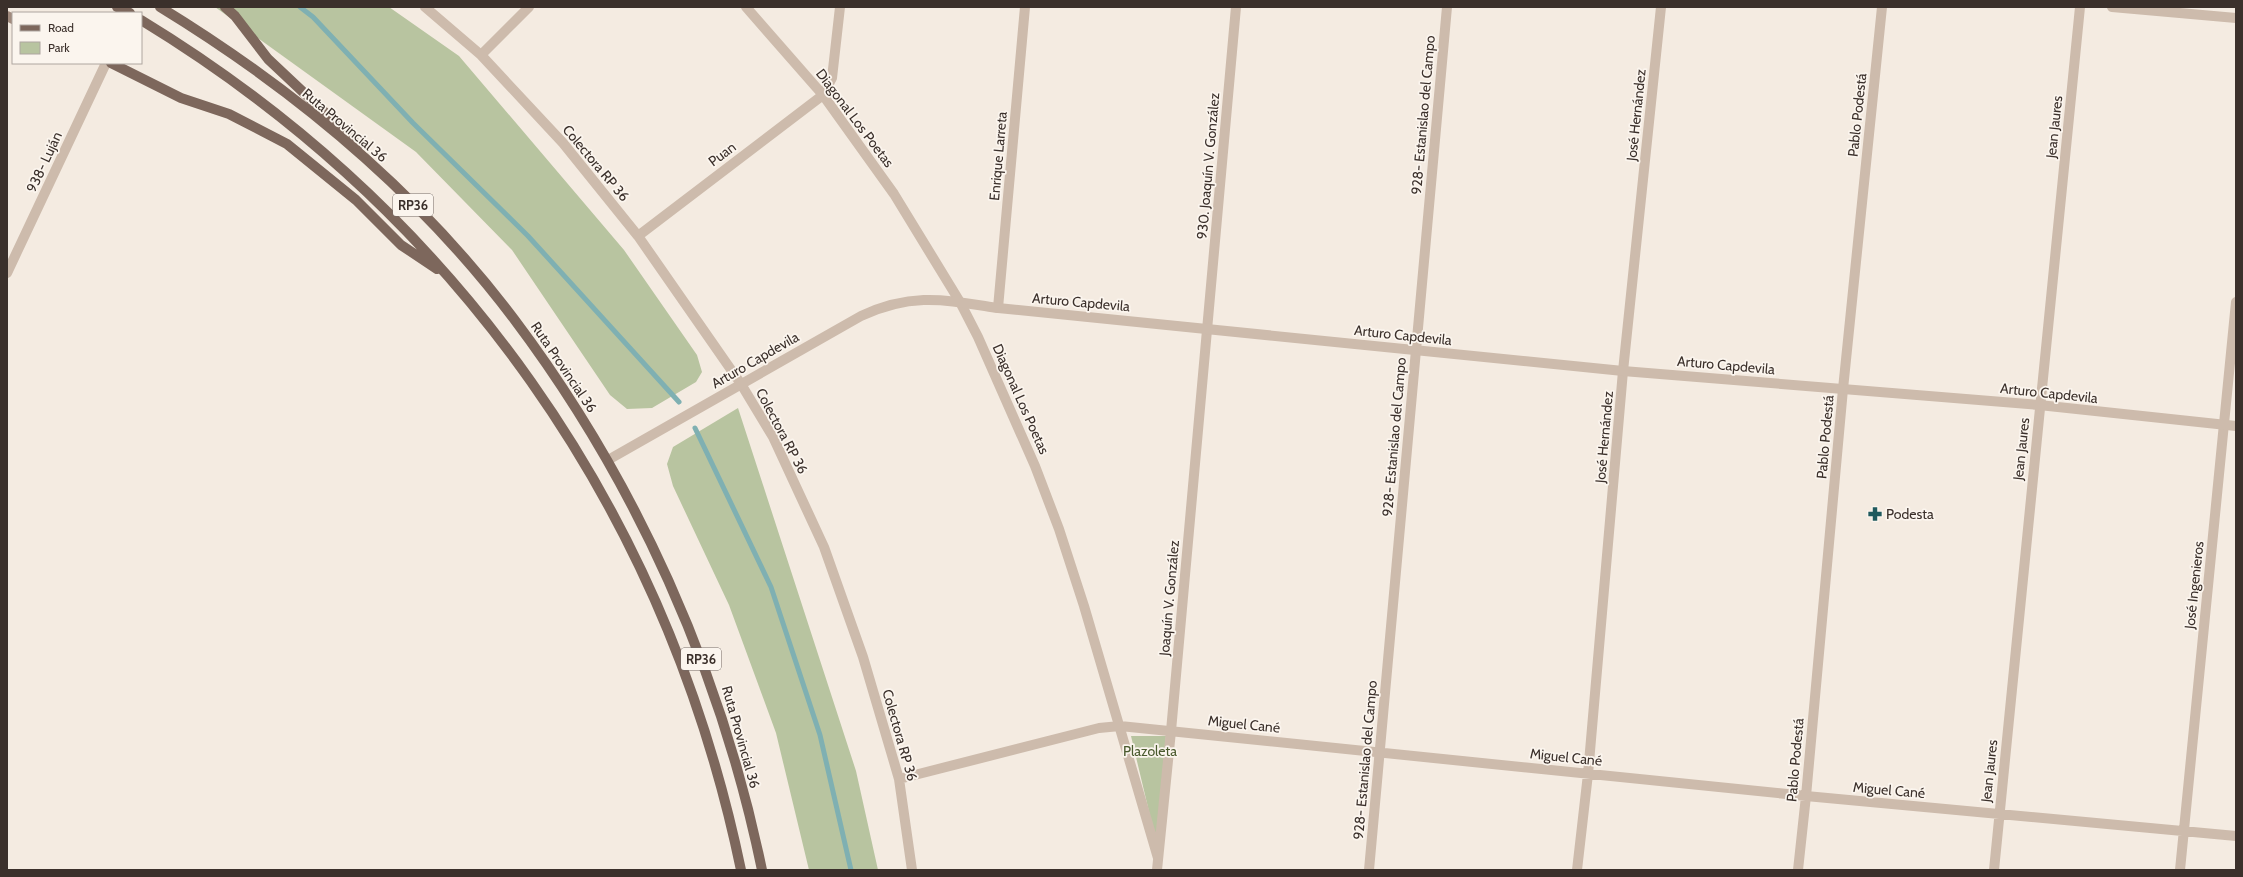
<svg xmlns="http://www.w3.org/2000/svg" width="2243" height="877" font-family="Cabin,sans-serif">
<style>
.green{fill:#b8c4a0}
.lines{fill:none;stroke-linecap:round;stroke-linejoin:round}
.stream{stroke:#7fb0b2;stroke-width:5}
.minor{stroke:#cdbbac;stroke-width:10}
.tertiary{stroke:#cdbbac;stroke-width:10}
.secondary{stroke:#a18a7d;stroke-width:10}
.primary{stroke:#7d675c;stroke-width:10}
.labels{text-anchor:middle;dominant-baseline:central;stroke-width:3.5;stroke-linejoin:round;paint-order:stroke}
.shield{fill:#fbf5ee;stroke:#756b66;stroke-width:1}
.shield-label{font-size:13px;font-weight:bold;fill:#3b302b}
.street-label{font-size:14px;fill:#3b302b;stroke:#fbf5ee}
.poi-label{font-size:14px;fill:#3b302b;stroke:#fbf5ee;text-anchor:start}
.park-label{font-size:14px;fill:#4a5a2e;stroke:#fbf5ee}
</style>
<rect width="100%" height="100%" fill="#f4ebe1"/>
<path class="green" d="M215,7h174l70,49 165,194 73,105 5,17 -6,10 -44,26 -25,1 -17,-14 -98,-145 -96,-98z
M738,408l118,363 22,99h-69l-33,-137 -47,-128 -56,-119 -6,-22 6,-17z
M1131,736h35l-10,105z"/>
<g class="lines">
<path class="stream" d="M300,7l13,10 100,106 115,113 151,166
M695,428l76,159 49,148 31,135"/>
<path class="minor" d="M425,7l56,48 82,88 75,93 103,148 32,53 51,110 39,110 36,122 13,91
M746,7l77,88 71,99 66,108 18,35 57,129 24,63 25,77 74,252
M2112,7l124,11
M481,55l48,-48
M638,236l185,-141 9,-17 8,-71
M998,308l27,-301
M899,779l200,-51 21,-2 686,70 430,40
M1157,870l14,-139 65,-724
M1369,870l78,-863
M1577,870l11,-96 35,-403 38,-364
M1798,870l8,-74 37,-407 39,-382
M1994,870l86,-863
M2180,870l56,-568"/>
<path class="tertiary" d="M7,273l99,-210
M608,460l253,-144c52,-24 84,-16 137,-8l625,63 416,34 197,21"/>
<path class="secondary" d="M7,16l6,3"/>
<path class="primary" d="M117,7l13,6
M160,7c134,82 259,186 354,312 122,162 207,352 248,551
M225,7l10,9 33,43 84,79 5,9
M141,20c315,192 525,489 600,850
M111,63l70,35 48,16 58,30 69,56 45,45 36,24"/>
</g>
<defs>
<symbol id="pharmacy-bare" viewBox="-9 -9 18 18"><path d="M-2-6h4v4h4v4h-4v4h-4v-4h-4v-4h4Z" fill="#1f5a5e" stroke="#fbf5ee" stroke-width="2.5" paint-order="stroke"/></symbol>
</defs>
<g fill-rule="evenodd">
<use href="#pharmacy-bare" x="1865" y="504" width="20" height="20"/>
</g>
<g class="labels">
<g class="shield">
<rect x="393" y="194" width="40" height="22" rx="3"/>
<rect x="681" y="648" width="40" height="22" rx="3"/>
</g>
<g class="shield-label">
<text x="413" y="205">RP36</text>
<text x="701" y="659">RP36</text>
</g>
<g class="street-label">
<text transform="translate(1423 115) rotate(-85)">928- Estanislao del Campo</text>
<text transform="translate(1636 115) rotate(-84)">José Hernández</text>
<text transform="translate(1857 115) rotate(-84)">Pablo Podestá</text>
<text transform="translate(855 118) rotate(53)">Diagonal Los Poetas</text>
<text transform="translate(345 125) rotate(40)">Ruta Provincial 36</text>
<text transform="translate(2054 127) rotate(-84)">Jean Jaures</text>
<text transform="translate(722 154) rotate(-37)">Puan</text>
<text transform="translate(998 156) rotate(-85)">Enrique Larreta</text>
<text transform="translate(44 162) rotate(-65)">938- Luján</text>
<text transform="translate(596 163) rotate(50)">Colectora RP 36</text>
<text transform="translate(1208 166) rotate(-85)">930. Joaquín V. González</text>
<text transform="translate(1081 302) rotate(5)">Arturo Capdevila</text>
<text transform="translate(1403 335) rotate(6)">Arturo Capdevila</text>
<text transform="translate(755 360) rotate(-30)">Arturo Capdevila</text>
<text transform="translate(1726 365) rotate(5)">Arturo Capdevila</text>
<text transform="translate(564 367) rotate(56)">Ruta Provincial 36</text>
<text transform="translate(2049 393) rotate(6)">Arturo Capdevila</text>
<text transform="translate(1021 399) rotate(66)">Diagonal Los Poetas</text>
<text transform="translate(782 431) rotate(62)">Colectora RP 36</text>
<text transform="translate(1394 437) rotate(-85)">928- Estanislao del Campo</text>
<text transform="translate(1604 437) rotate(-85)">José Hernández</text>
<text transform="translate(1825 437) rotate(-85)">Pablo Podestá</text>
<text transform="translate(2021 449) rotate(-84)">Jean Jaures</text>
<text transform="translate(2194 585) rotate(-84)">José Ingenieros</text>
<text transform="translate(1169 598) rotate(-85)">Joaquín V. González</text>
<text transform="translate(1244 724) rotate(6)">Miguel Cané</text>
<text transform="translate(900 735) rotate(74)">Colectora RP 36</text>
<text transform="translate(741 737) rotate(74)">Ruta Provincial 36</text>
<text transform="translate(1566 757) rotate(6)">Miguel Cané</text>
<text transform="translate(1365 760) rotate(-85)">928- Estanislao del Campo</text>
<text transform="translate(1795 760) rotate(-85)">Pablo Podestá</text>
<text transform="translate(1989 771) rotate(-84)">Jean Jaures</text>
<text transform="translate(1889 790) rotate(5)">Miguel Cané</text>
</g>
<g class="poi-label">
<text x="1886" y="514">Podesta</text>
</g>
<g class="park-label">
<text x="1150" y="751">Plazoleta</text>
</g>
</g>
<rect width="2243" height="877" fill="none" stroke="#3b302b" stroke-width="16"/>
<rect x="12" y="12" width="130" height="52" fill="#fbf5ee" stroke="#aea6a0"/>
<rect x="20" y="25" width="20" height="6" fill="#7d675c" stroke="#aea6a0"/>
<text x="48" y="32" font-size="12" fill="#3b302b">Road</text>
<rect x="20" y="42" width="20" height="12" fill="#b8c4a0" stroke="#aea6a0"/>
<text x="48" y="52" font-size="12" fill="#3b302b">Park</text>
</svg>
